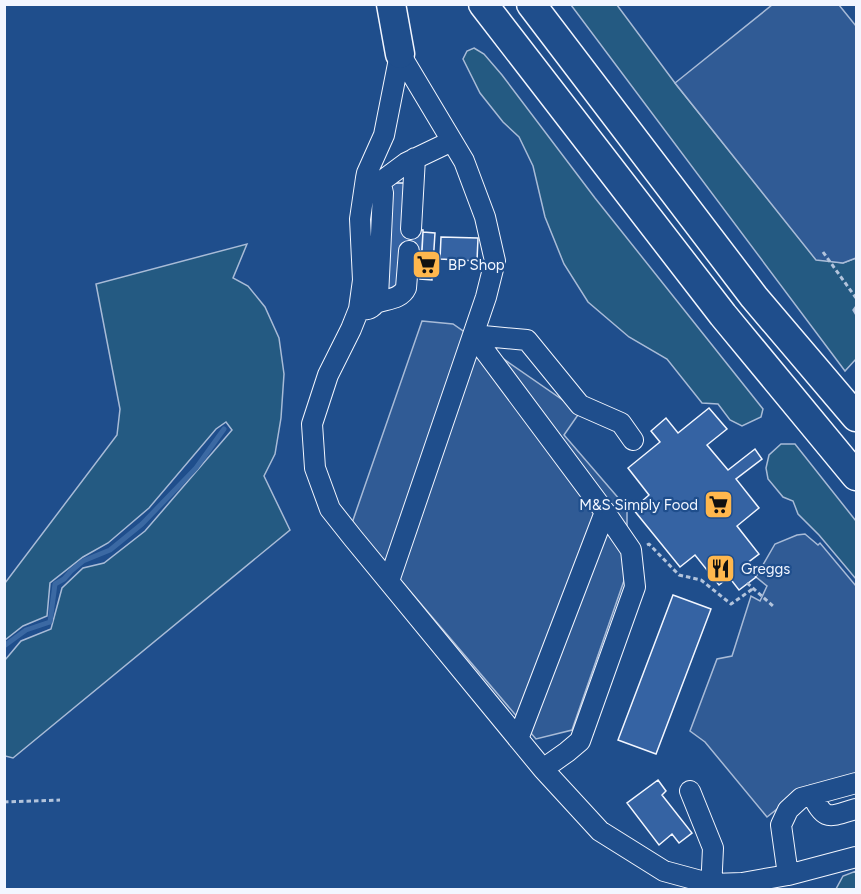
<svg xmlns="http://www.w3.org/2000/svg" width="861" height="894" font-family="Figtree,sans-serif">
<style>
.green{fill:#245a82;stroke:#a8bbd7;stroke-width:1.5}
.parking{fill:#305b95;stroke:#a8bbd7;stroke-width:1.5}
.lines{fill:none;stroke-linecap:round;stroke-linejoin:round}
.stream{stroke:#3b69a3;stroke-width:5}
.building{fill:#3563a3;stroke:#f2f6ff;stroke-width:1.5}
.minor-casing{stroke:#f2f6ff;stroke-width:22}
.highway-casing{stroke:#f2f6ff;stroke-width:31}
.path{stroke:#b3c4dc;stroke-width:3;stroke-dasharray:4.5 3;stroke-linecap:butt}
.minor{stroke:#1f4e8c;stroke-width:20}
.highway{stroke:#1f4e8c;stroke-width:28}
.labels{text-anchor:middle;dominant-baseline:central;stroke-width:4.5;stroke-linejoin:round;paint-order:stroke}
.poi-label{font-size:15px;fill:#f2f6ff;stroke:#1f4e8c;text-anchor:start}
</style>
<rect width="100%" height="100%" fill="#1f4e8c"/>
<path class="green" d="M571,5h46l58,78 141,176 27,4 13,-5v48l-3,4 3,5v44l-11,12z
M474,48l10,6 18,21 93,123 168,211 -2,8 -19,9 -12,-6 -12,-16 -16,-1 -35,-44 -38,-22 -41,-35 -24,-38 -19,-47 -12,-51 -14,-29 -16,-15 -23,-29 -17,-34 4,-8z
M247,244l-14,34 15,8 17,21 14,31 5,36 -3,44 -6,36 -11,22 26,54 -277,228 -8,-2v-96l16,-19 30,-12 11,-41 21,-20 21,-5 41,-32 87,-101 -6,-8 -10,7 -67,79 -41,35 -25,14 -33,26 -3,33 -24,10 -18,14v-57l112,-148 3,-26 -24,-125z
M781,444h14l61,77v58l-37,-44 -21,-21 -5,-13 -10,-4 -15,-18 -2,-11 3,-13z
M856,871v18h-20l7,-13z"/>
<path class="parking" d="M772,5h67l17,21v232l-13,5 -27,-3 -141,-177z
M422,321l31,3 127,88 -16,23 63,73v64l-55,158 -36,9 -184,-216z
M805,534l13,11 2,-2 36,43v190l-55,14 -34,27 -62,-75 -15,-11 27,-72 15,-3 19,-60 9,5 7,-15 -11,-9 19,-33 22,-9z"/>
<g class="lines">
<path class="stream" d="M4,646l22,-16 24,-8 5,-38 9,-5 7,-8 12,-10 27,-11 32,-26 54,-56 28,-39"/>
</g>
<path class="building" d="M388,183h20l-1,46 16,1v2l-1,19 -19,-1 -1,42h-18z
M423,232l12,1 -3,47 -12,-1z
M441,237l37,1 -1,23 -37,-2z
M709,408l18,21 -20,16 21,25 27,-21 7,10 -26,20 23,29 -22,18 22,28 -13,10 10,13 -17,13 -10,-13 -10,8 -24,-30 -15,12 -47,-58 16,-14 -21,-27 32,-26 -9,-11 15,-13 12,15z
M673,595l38,14 -55,145 -38,-14z
M658,780l8,11 -4,4 30,38 -13,10 -7,-9 -13,11 -32,-42z"/>
<g class="lines">
<defs>
<path id="minor" d="M400,54l-16,81 -17,38 -1,5 -6,41 3,61 -4,29 -8,20 -23,46 -16,49 3,44 15,41 23,29 190,231 57,62 64,40 48,13 30,-1 46,-8 68,-18
M379,183l27,-20 46,-22
M411,229l4,-71
M376,303c11,-4 25,-4 30,-15l3,-37
M359,309c10,2 16,-2 19,-12l5,-104c-2,-12 -7,-11 -17,-15
M473,335l132,177 -87,227
M473,335l54,5 53,65 41,18 12,17
M389,581l97,-284 9,-36 -10,-44 -21,-56 -64,-107
M543,769l24,-17 13,-11 55,-154 -4,-37 -26,-38
M690,791l23,57 -2,42
M812,795c14,28 17,21 44,14
M788,875l-7,-50 7,-15 13,-12 55,-15"/>
<path id="highway" d="M391,4l9,50
M483,4l240,311 133,161
M531,4l223,293 102,120"/>
</defs>
<use href="#minor" class="minor-casing"/>
<use href="#highway" class="highway-casing"/>
<path class="path" d="M823,252l33,46
M856,308l-1,2 1,2
M647,545l2,-1 30,31 22,5 30,24 23,-16
M747,583l26,23
M4,802l56,-2"/>
<use href="#minor" class="minor"/>
<use href="#highway" class="highway"/>
</g>
<defs>
<symbol id="supermarket-square" viewBox="-11 -11 22 22"><rect x="-9" y="-9" width="18" height="18" rx="4" fill="#ffb74d" stroke="#1f4e8c"/><path d="M-6-5.5h2.5l.6 2H6L4.5 2H-2.5L-4.4-4H-6ZM-1.5 3.2a1.3 1.3 0 1 0 .1 0ZM3 3.2a1.3 1.3 0 1 0 .1 0Z" fill="#111"/></symbol>
<symbol id="restaurant-square" viewBox="-11 -11 22 22"><rect x="-9" y="-9" width="18" height="18" rx="4" fill="#ffb74d" stroke="#1f4e8c"/><path d="M-5-6h1v4h1v-4h1v4h1v-4h1v5L-1.5 .5V6h-2V.5L-5-1ZM5-6V6H3V1.5H1.5Q1.5-4 5-6Z" fill="#111"/></symbol>
</defs>
<g fill-rule="evenodd">
<use href="#supermarket-square" x="410" y="248" width="33" height="33"/>
<use href="#supermarket-square" x="702" y="488" width="33" height="33"/>
<use href="#restaurant-square" x="704" y="552" width="33" height="33"/>
</g>
<g class="labels">
<g class="poi-label">
<text x="448" y="265">BP Shop</text>
<text x="698" y="505" text-anchor="end">M&amp;S Simply Food</text>
<text x="741" y="569">Greggs</text>
</g>
</g>
<rect width="861" height="894" fill="none" stroke="#f2f6ff" stroke-width="12"/>
</svg>
